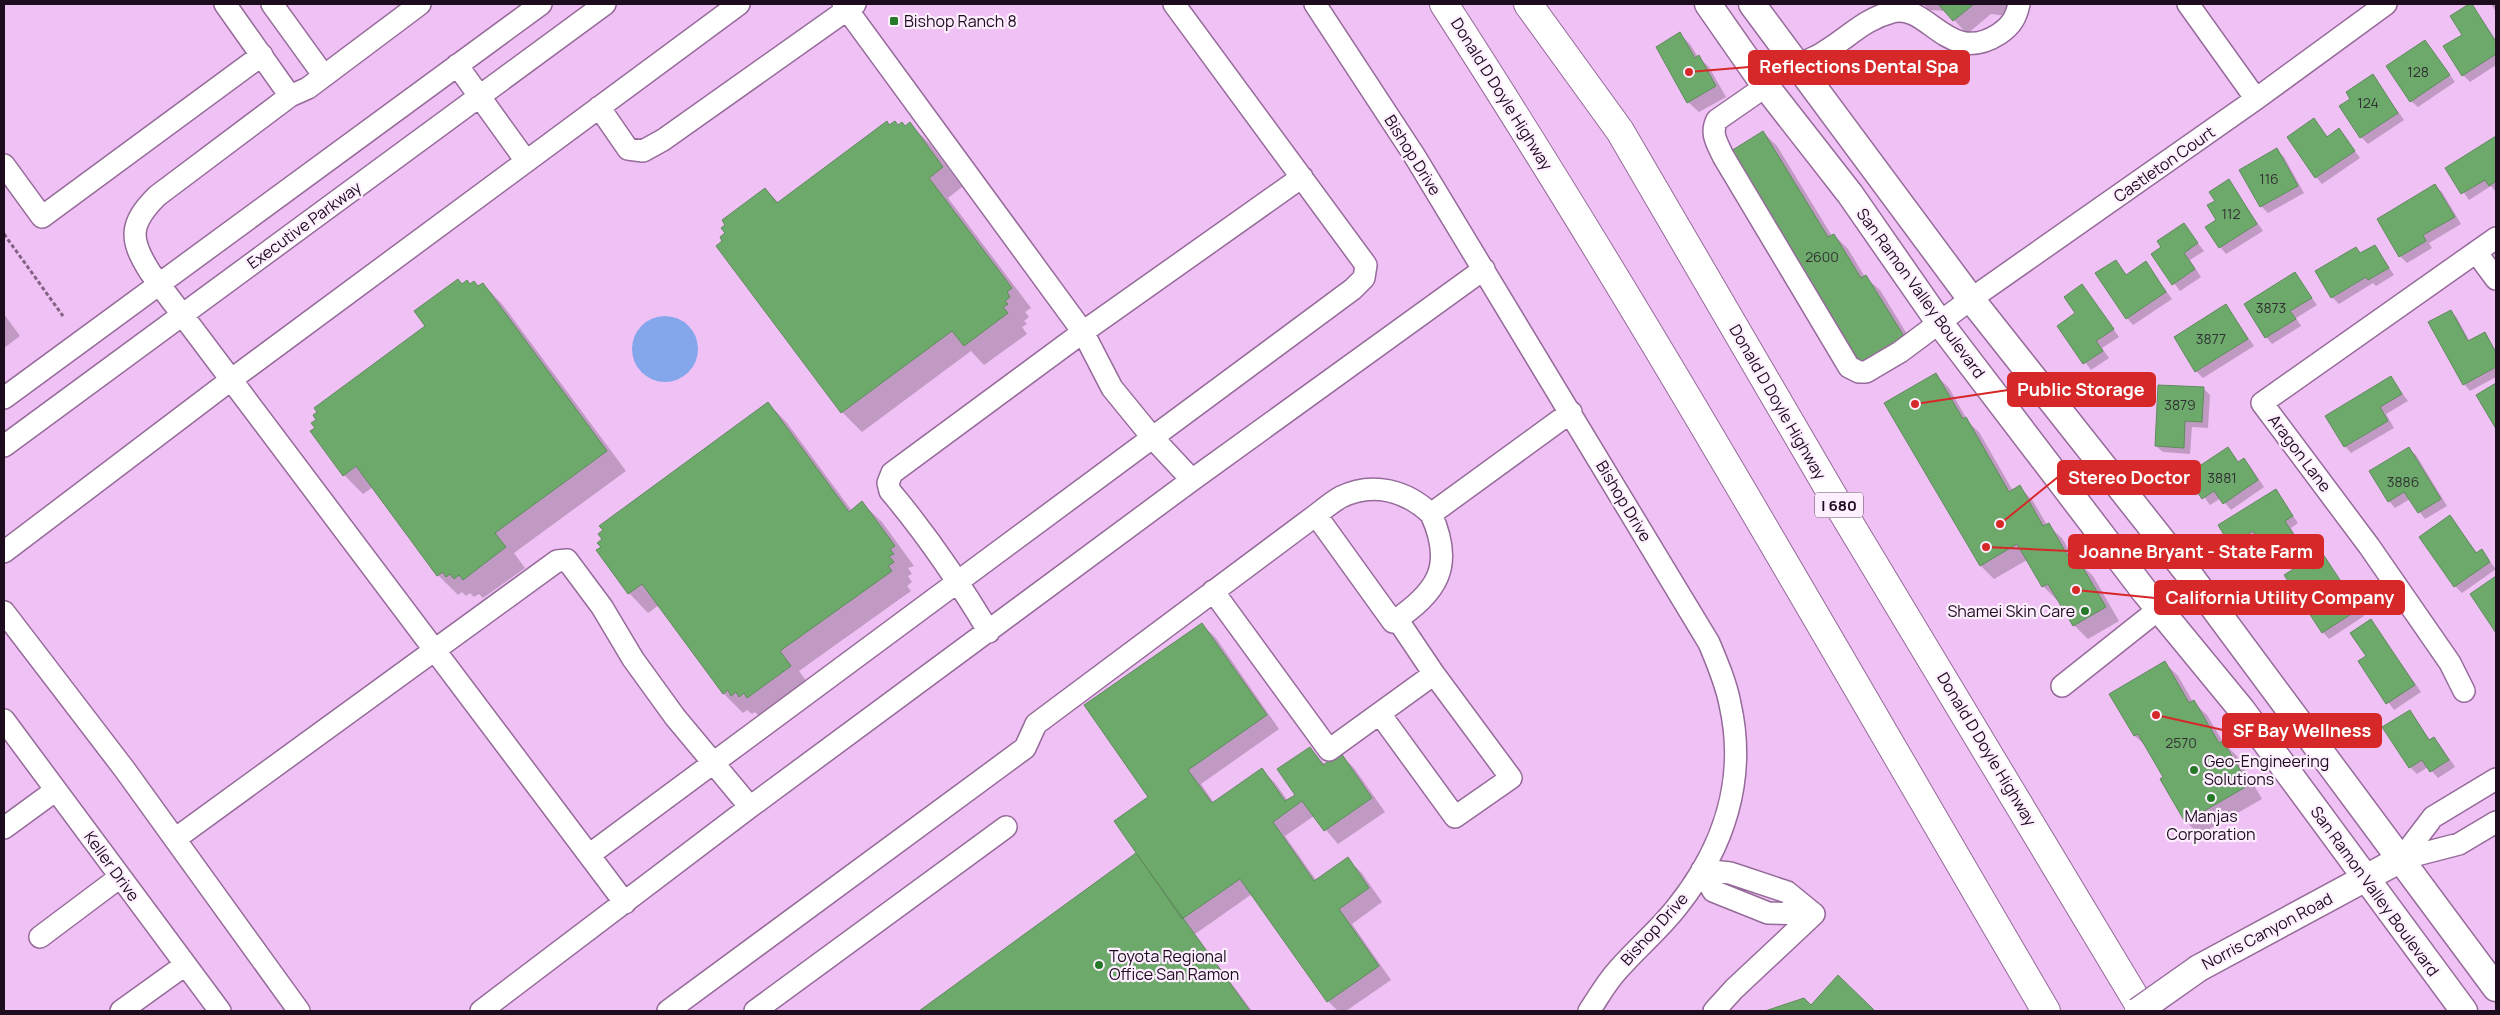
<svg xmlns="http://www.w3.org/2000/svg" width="2500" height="1015" font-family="Manrope,sans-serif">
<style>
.water{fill:#84a7ec}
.shadow{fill:#0003}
.building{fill:#6ea96c;stroke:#5f8b5d}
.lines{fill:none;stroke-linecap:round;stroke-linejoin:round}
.minor-casing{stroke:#956b9a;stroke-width:24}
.major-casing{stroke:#956b9a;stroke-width:29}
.highway-casing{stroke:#956b9a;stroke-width:30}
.path{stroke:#826384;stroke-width:3;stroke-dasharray:4 2.5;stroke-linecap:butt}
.minor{stroke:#fff;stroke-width:21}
.major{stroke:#fff;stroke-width:26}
.highway{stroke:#fff;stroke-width:28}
.major-bridge-casing{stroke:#956b9a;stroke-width:29;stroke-linecap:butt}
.major-bridge{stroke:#fff;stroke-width:26}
.poi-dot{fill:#247a26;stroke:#feefff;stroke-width:2}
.labels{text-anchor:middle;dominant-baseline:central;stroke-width:4.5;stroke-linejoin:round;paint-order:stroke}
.number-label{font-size:14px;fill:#303332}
.shield{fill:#feefff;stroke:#605062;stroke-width:1}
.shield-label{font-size:15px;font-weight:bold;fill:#1c0c1e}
.poi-label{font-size:16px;fill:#1c0c1e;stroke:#feefff;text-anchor:start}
.street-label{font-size:16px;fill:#1c0c1e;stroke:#feefff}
.leader{fill:none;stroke:#d62828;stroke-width:2}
.callout-dot{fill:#d62828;stroke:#feefff;stroke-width:2}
.callout{fill:#d62828;stroke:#d62828;stroke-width:2}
.callout-label{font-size:18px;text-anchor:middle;font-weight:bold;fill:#fff}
</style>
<rect width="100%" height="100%" fill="#f0c1f4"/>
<path class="water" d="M632 349a33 33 0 1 1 66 0a33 33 0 1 1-66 0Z"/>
<path class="shadow" d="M1923,4h87l-1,12 -18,-2 -24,20 -21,-23 -17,-1z
M2471,4l25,36v25l-26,17 -7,-7z
M2491,4h5v8z
M1680,34l10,10 8,13 11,10 17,30 -27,15 -11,-10z
M2425,41l30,41 -37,25 -7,-6z
M2373,76l31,44 -36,24 -7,-7 -9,-38z
M2314,120l14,17 11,-7 21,28 -38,26 -6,-7z
M910,124l20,20 32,43 -14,11 83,110 -6,4 4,5 -5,4 3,3 -5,3 5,7 -43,31 -13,-14 -109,81 -20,-20 -124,-166 6,-5 2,-8 39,-44 14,14 111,-77 16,2z
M1763,132l14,14 55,90 2,-1 14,14 17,28 15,13 38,62 -42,25z
M2496,138v54l-5,-6 -22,14 -22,-32z
M2277,150l7,7 20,36 -36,20 -7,-7z
M2229,181l34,50 -37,23 -6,-7 -4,-46z
M2435,186l7,6 19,32 -32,19 3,5 -25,15 -7,-7z
M2183,224l21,27 -14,9 11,17 -21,14 -28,-37 11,-7z
M2375,246l19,29 -18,11 -3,-3 -34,21 -7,-7 24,-48 5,5z
M2115,261l12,14 19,-12 26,36 -39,26 -6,-7z
M2295,274l22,31 -21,13 5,8 -29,18 -6,-7z
M483,284l19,20 124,167 -112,82 11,15 -42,30 -4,-4 -5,3 -4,-4 -4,3 -4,-4 -4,3 -20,-20 -65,-88 -10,7 -19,-19 83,-148 36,-42 16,2z
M2082,285l37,52 -17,11 7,10 -18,12 -33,-44 19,-13z
M2226,305l28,41 -51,32 -7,-7z
M2451,311l6,7 13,24 15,-8 11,16v27l-26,14 -6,-7z
M4,314l16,22 -16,12z
M1936,375l13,13 20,35 10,9 34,59 7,-4 13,14 14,24 15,13 15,26 2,-1 14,13 26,45 -31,18 -14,-14 -15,-26 -2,1 -14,-14 -16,-26 -33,19 -13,-13z
M2391,378l17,23 -22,13 8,14 -43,25 -6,-7z
M2203,388l7,7 -2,33 -16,-1 -2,27 -27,-2 -7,-6z
M768,403l19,20 65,88 10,-8 20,19 32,44 -6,2 4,6 -4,2 4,6 -5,4 4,5 -112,80 11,15 -42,31 -4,-5 -5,4 -4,-4 -3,2 -5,-4 -4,3 -19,-19 -65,-89 -11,8 -19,-20z
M2228,449l11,14 5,-3 6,6 14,21 -33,23 -10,-12 -11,7 -22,-30z
M2409,449l7,6 31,51 -22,13 -15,-20 -15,9 -6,-7z
M2276,491l22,32 -7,5 15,24 -26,16 -21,-30 -21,12 -7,-6z
M2450,517l28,37 3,-3 15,18 -34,24 -7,-7z
M2320,553l44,63 -35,23 -6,-7z
M2496,578v53l-24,-37z
M2371,620l50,72 -27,18 -34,-48 8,-6z
M1202,625l14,13 63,91 -78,55 13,19 48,-33 13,13 13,18 9,-6 13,-47 15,17 15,-11 14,14 31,44 -47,32 -24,-28 -29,20 31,44 31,-21 14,13 21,30 -30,22 39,56 -45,31h-8l-10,-10 -76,-107 -57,40 57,77h-331l217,-157 12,-57z
M2165,663l13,13 15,26 14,13 16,27 14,14 25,43 -63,36 -13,-14 -21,-43 -17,-30 -13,-12 -24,-42z
M2409,711l21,29 4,-2 6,7 15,22 -17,11 -10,-11 -11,7 -7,-7z
M1838,977l36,34h-107l37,-12 7,7z"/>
<path class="building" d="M1938,4h36l-21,17z
M2469,4h3l24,38v12l-34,22 -19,-30 19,-11 -12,-19z
M1680,32l15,26 4,-3 17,31 -29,17 -31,-56z
M2425,40l25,35 -40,27 -24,-36z
M2373,74l25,39 -38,25 -21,-32 11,-7 -4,-7z
M2314,118l13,19 12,-9 16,23 -40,27 -28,-41z
M887,121l2,4 6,-4 3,4 4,-3 3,4 5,-4 33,45 -14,11 83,110 -5,4 3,5 -5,4 3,3 -5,3 5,6 -44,33 -12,-15 -111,82 -125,-167 6,-5 -2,-4 5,-4 -4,-5 4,-3 -3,-5 43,-32 12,15z
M1763,131l65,106 6,-3 27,44 5,-3 39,63 -44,26 -130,-213z
M2496,136v45l-7,5 -4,-6 -24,14 -16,-26z
M2277,148l21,38 -38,21 -21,-37z
M2229,179l28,45 -38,24 -14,-21 11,-7 -9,-15 8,-4 -6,-9z
M2435,184l20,33 -32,18 3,6 -27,16 -22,-38z
M2184,223l14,20 -14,10 11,16 -23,16 -21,-31 10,-7 -4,-6z
M2375,245l14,23 -21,12 -2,-3 -35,21 -16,-27 41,-24 4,6z
M2116,260l10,15 20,-14 20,31 -40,27 -31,-46z
M2295,272l17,26 -22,13 6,8 -31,19 -21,-34z
M458,279l4,5 5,-4 3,4 4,-3 4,5 5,-3 124,168 -112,82 11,14 -43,33 -4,-5 -5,4 -4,-5 -4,3 -3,-5 -6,4 -81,-110 -13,10 -33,-45 5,-3 -4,-5 5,-3 -3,-5 4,-3 -3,-4 111,-82 -11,-15z
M2082,284l32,45 -18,12 7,10 -20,13 -26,-38 18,-13 -11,-16z
M2226,304l22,35 -53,33 -21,-35z
M2451,310l17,31 17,-9 11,21v14l-33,18 -35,-63z
M1936,373l27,46 3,-2 43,75 11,-7 23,41 6,-3 24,42 6,-4 27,46 -33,19 -25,-42 -6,3 -25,-43 -37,22 -96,-163z
M2391,376l11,18 -22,13 8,14 -44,26 -19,-31z
M2496,383v46l-20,-34z
M2158,385l46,2 -2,35 -17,-1 -1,27 -29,-2z
M768,402l81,110 13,-11 33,45 -5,3 4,5 -5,2 5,6 -6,4 4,5 -112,80 11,15 -44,32 -3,-5 -5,4 -3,-5 -5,4 -3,-6 -5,4 -81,-110 -14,10 -32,-44 5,-3 -4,-4 5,-4 -4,-5 5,-4 -4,-4z
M2228,447l10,15 6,-4 14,22 -35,24 -9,-13 -12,8 -16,-24z
M2409,447l32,52 -23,14 -14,-21 -16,10 -19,-31z
M2276,489l17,27 -8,5 15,24 -28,17 -19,-31 -23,14 -12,-20z
M2450,515l26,38 6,-4 8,13 -36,25 -35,-50z
M2321,551l38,58 -37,24 -38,-58z
M2496,576v57l-26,-39z
M2371,619l44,66 -29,19 -28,-43 8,-5 -16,-23z
M1202,623l65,92 -79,55 24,33 50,-35 23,33 10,-6 -18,-26 33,-22 13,18 18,-12 31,45 -48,33 -22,-30 -29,21 41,59 34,-24 21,31 -30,21 40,57 -52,36 -87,-123 -58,40 -68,-98 34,-24 -64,-92z
M2165,661l24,42 5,-3 25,43 4,-2 26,44 -64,37 -25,-43 3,-2 -25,-43 -4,2 -25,-42z
M2410,710l19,30 5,-3 15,23 -19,12 -8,-12 -13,8 -27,-41z
M1136,853l114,158h-331z
M1838,975l37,36h-110l39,-13 7,7z"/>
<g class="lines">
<defs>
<path id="minor" d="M225,4l65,92
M272,4l52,72
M420,4l-112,84 -18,8 -133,100c-28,28 -28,43 -7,76l475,631
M843,4l240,328 29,56 40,49 40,43
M1315,4l99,151 295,488c8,19 17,40 21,61 17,75 -6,144 -53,203 -18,23 -41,42 -60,64 -11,12 -19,27 -28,40
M2188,4l68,95
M457,65l69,96
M1761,80c19,-9 46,-17 63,-28 24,-14 40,-33 68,-40 36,-10 56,55 107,22 12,-8 17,-16 20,-30
M1766,86l-49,34c-7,13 0,23 6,36l126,211 10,5h7l34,-20 71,-53 285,-200 130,-95
M599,107l29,42 15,2 20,-11 192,-136
M4,165l38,52 220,-162
M2476,252l20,27
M4,398l537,-394
M4,446l601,-442
M1431,514c-24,-23 -58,-33 -90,-17 -9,5 -17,12 -25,18l77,107c44,-30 62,-55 38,-108l140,-102
M4,552l228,-173 507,-375
M1213,591l116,159 105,-76
M4,612l121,158 174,241
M989,632c-30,-50 -62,-97 -99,-141l-2,-8 4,-10 191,-141 219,-155
M2062,686l97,-77
M2464,691l-14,-28 -81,-117 -107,-143 234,-165
M1380,714l75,103 56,-39 -77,-104 -37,-55
M4,720l216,291
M4,828l52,-38
M175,839l382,-278 10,-1 35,47 31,52 42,58 75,90
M589,855l764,-566 11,-11 2,-13 -192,-261
M2401,859l32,-42 63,-38
M2401,859l58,-15 37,-22
M1702,870l11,21 55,22 46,1
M1702,870l28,3 57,19 27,22
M40,937l80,-60
M121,1011l64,-46
M481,1011l269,-204 442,-327 292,-211
M668,1011l357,-263 11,-24 280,-209
M755,1011l251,-184
M1714,1011l20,-22 80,-75"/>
<path id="major" d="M1708,4l53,76 89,114 89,128 206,270 97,118 222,301
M1752,4l219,295 220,278 305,411
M2199,968l202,-109"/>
<path id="highway" d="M1444,4c212,328 404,670 602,1007
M1528,4l92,127 213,365 310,515"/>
</defs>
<use href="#minor" class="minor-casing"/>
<use href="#major" class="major-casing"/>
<use href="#highway" class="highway-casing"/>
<path class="path" d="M4,234l59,82"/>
<use href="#minor" class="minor"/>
<use href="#major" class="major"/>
<use href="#highway" class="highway"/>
<defs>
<path id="major-bridge" d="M2138,1011l61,-43"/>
</defs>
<use href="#major-bridge" class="major-bridge-casing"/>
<use href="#major-bridge" class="major-bridge"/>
</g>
<g class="poi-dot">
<rect x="889" y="16" width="10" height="10" rx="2.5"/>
<circle cx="2085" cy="611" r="5"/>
<circle cx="2194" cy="770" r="5"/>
<circle cx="2211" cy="798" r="5"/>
<circle cx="1099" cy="965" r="5"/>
</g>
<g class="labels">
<g class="number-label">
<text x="2418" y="71">128</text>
<text x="2368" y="102">124</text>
<text x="2269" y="178">116</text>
<text x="2231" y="213">112</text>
<text x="1822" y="256">2600</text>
<text x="2271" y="307">3873</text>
<text x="2211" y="338">3877</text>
<text x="2180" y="404">3879</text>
<text x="2222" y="477">3881</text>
<text x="2403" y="481">3886</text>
<text x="2181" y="742">2570</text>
</g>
<rect class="shield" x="1815" y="492.5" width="48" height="25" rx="4"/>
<g class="shield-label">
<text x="1839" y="505">I 680</text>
</g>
<g class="poi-label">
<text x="904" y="21">Bishop Ranch 8</text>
<text x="2075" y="611" text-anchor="end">Shamei Skin Care</text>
<text x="2204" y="761">Geo-Engineering<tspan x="2204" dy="18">Solutions</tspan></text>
<text x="2211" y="816" text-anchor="middle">Manjas<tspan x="2211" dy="18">Corporation</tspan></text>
<text x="1109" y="956">Toyota Regional<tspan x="1109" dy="18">Office San Ramon</tspan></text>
</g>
<g class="street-label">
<text transform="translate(1502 94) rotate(58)">Donald D Doyle Highway</text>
<text transform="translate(1413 155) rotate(58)">Bishop Drive</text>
<text transform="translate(2164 164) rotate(-35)">Castleton Court</text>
<text transform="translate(304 225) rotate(-36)">Executive Parkway</text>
<text transform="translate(1921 293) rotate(54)">San Ramon Valley Boulevard</text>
<text transform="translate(1778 402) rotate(60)">Donald D Doyle Highway</text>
<text transform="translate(2300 453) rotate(53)">Aragon Lane</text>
<text transform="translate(1624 501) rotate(59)">Bishop Drive</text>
<text transform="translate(1987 749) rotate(59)">Donald D Doyle Highway</text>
<text transform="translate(112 866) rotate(54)">Keller Drive</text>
<text transform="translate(2375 891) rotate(54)">San Ramon Valley Boulevard</text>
<text transform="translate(1654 929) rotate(-48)">Bishop Drive</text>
<text transform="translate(2267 931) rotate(-28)">Norris Canyon Road</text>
</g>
</g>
<path class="leader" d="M1689 72L1749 67M1915 404L2008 390M2000 524L2058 477M1986 547L2069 551M2076 590L2155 598M2156 715L2223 730"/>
<g class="callout-dot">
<circle cx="1689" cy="72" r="5"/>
<circle cx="1915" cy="404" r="5"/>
<circle cx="2000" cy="524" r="5"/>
<circle cx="1986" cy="547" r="5"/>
<circle cx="2076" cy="590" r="5"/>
<circle cx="2156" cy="715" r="5"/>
</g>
<g class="callout">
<rect x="1749" y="51" width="220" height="33" rx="5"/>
<rect x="2008" y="373" width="147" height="33" rx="5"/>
<rect x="2058" y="461" width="142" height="33" rx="5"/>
<rect x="2069" y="535" width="254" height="33" rx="5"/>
<rect x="2155" y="581" width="249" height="33" rx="5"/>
<rect x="2223" y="714" width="158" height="33" rx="5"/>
</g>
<g class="callout-label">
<text x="1859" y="73">Reflections Dental Spa</text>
<text x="2081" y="396">Public Storage</text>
<text x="2129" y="484">Stereo Doctor</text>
<text x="2196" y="558">Joanne Bryant - State Farm</text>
<text x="2280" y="604">California Utility Company</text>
<text x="2302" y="737">SF Bay Wellness</text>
</g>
<rect width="2500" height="1015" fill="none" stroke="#1c0c1e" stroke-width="10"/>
</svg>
